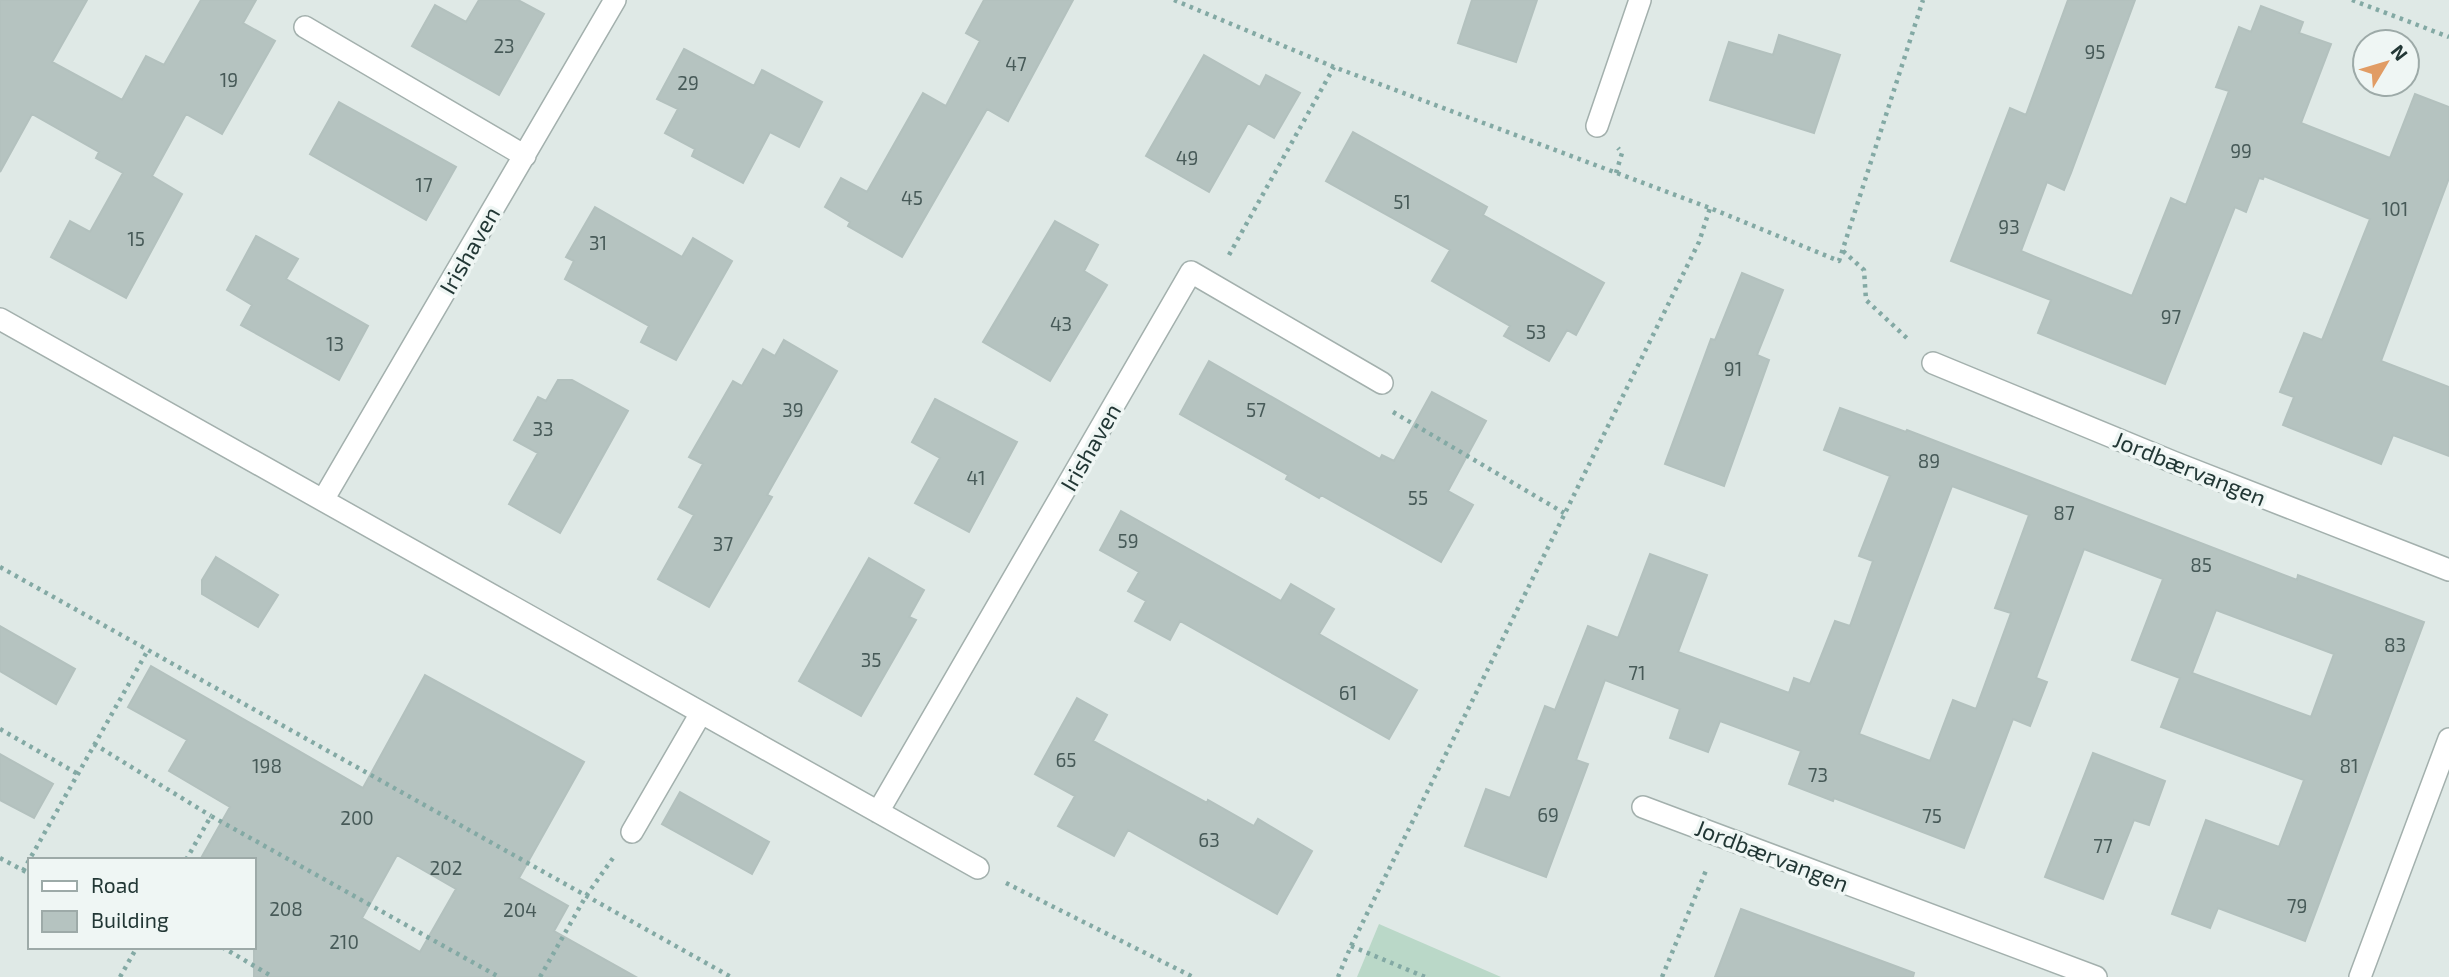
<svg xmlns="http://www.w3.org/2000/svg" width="2449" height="977" font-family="'Exo 2',sans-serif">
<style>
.green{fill:#bad8c8}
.building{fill:#b5c3c0;stroke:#b3c1be;stroke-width:2;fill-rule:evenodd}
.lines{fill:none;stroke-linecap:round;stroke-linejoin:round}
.minor-casing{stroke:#a3b0ad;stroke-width:24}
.path{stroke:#83a9a4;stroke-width:4.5;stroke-dasharray:3.5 5;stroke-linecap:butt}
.minor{stroke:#fff;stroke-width:21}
.labels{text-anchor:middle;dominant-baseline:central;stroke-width:7;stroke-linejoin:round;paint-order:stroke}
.number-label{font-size:19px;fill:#475a58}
.street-label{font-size:23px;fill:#223735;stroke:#eff6f4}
</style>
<rect width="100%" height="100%" fill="#dfe9e6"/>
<path class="green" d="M1379,924l122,53h-144z"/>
<path class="building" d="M0,0h87l-35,62 70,38 24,-44 18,9 37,-65h55l-13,23 32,18 -53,93 -36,-20 -34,62 30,18 -56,104 -75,-41 19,-36 20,11 33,-59 -27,-15 3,-6 -67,-38 -32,58z
M479,0h39l26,14 -45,81 -87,-49 23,-41 31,17z
M984,0h89l-65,121 -21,-12 -85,148 -54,-31 2,-4 -25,-15 16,-29 26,14 56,-99 23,13 34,-65 -14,-8z
M1472,0h65l-21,62 -58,-19z
M2068,0h67l-64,173 -7,17 -17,-8 -26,69 111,45 39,-98 15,7 43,-114 -13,-4 23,-60 12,5 10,-26 42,16 -4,11 32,11 -30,79 89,35 25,-64 34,13v71l-68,183 68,26v69l-56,-21 -12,29 -98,-39 11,-28 -14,-5 24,-59 18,7 48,-121 -106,-43 -1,3 -4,-1 -13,34 -11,-5 -70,177 -127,-51 13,-33 -100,-39 59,-153 16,7z
M1779,35l61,20 -26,78 -104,-33 19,-58 44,13z
M684,49l70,37 8,-16 60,32 -23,45 -29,-15 -27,51 -51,-27 3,-7 -30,-16 13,-24 -21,-10z
M1204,55l56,32 6,-12 34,18 -26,45 -26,-15 -39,69 -63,-36z
M339,102l117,65 -30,53 -116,-66z
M1353,132l134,75 -4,8 121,68 -28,52 -9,-5 -18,31 -45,-25 6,-10 -78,-45 18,-31 -124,-69z
M595,207l87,50 11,-19 39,23 -56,99 -35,-18 8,-16 -84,-47 9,-18 -8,-4z
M1055,221l43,24 -14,26 23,14 -57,96 -67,-39z
M256,236l42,23 -12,20 82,47 -29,54 -98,-55 11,-20 -25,-15z
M1742,273l41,17 -26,65 12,5 -45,126 -59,-22 46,-125 4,1z
M784,340l53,31 -70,124 5,2 -63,110 -51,-28 36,-64 -15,-8 24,-43 -14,-7 44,-76 9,5 21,-37 12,7z
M1209,361l171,98 2,-4 12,6 38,-69 54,29 -38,70 25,14 -32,57 -120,-67 -2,3 -33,-19 2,-4 -108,-61z
M558,380h14l56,31 -68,122 -51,-29 29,-51 -24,-13 24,-43 8,4z
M935,399l82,43 -48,90 -54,-29 25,-45 -28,-16z
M1840,408l66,24 1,-2 390,150 1,-5 126,47 -119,319 -87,-33 -8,20 -38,-14 34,-94 73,27 25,-67 -143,-53 19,-49 -48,-18 31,-81 -79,-30 -48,129 11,4 -17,44 -17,-7 -49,129 -130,-50 -1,3 -44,-17 12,-33 -81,-30 -12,31 -38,-14 10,-29 -75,-29 -29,80 12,4 -42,113 -81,-31 21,-57 24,9 35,-92 10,4 33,-84 30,12 32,-84 57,21 -29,77 111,41 5,-15 16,6 25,-63 15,5 23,-65 -14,-5 31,-80 -66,-26zM1952,486l77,29 -34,93 16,5 -35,96 -23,-9 -23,61 -71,-27zM2216,610l118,44 -23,63 -119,-44z
M1121,511l160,90 10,-17 43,25 -15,25 98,56 -28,49 -209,-118 -10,19 -35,-19 11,-20 -18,-10 11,-19 -39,-22z
M216,557l62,38 -20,32 -56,-33v-14z
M869,558l55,32 -15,27 7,3 -55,96 -62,-35z
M0,626l75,43 -19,35 -56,-33z
M151,666l212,122 62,-113 159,87 -65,116 49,28 -14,25 82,46h-382v-117h-54l30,-53 -61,-36 18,-31 -59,-33zM397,855l59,34 -36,63 -58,-34z
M1077,698l30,17 -14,26 114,62 1,-3 46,26 4,-7 54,32 -35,63 -149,-84 -14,26 -56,-30 17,-30 -40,-22z
M2093,753l72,28 -16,44 -15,-5 -31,79 -58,-22z
M0,754l53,30 -19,34 -34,-18z
M680,792l89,50 -17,32 -90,-50z
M1741,909l173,64 -1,4h-198z"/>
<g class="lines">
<defs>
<path id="minor" d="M305,27l220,129
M1597,126l43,-126
M0,319l978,549
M1933,363l240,99 276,108
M323,500l292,-500
M1643,807l453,170
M878,812l313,-540 191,111
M632,832l69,-119
M2360,977l89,-238"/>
</defs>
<use href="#minor" class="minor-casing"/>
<path class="path" d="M1174,0l160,67 376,141 129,53 84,-261
M2352,0l97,37
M1616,173l6,-20 -4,-5
M1843,251l21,19 2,30 44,41
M1229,255l105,-188
M1393,412l171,101
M0,567l731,410
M0,729l78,45
M94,744l117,72
M0,858l30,16
M186,860l25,-44 288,161
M23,871l125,-221
M1006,883l187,94
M1351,946l74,31
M222,947l51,30
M120,977l17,-30
M540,977l46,-81 27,-38
M1338,977l13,-31 348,-704 11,-34
M1662,977l45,-109"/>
<use href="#minor" class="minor"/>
</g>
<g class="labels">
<g class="number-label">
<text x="504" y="45">23</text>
<text x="2095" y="51">95</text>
<text x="1016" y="63">47</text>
<text x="229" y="79">19</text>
<text x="688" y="82">29</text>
<text x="2241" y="150">99</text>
<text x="1187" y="157">49</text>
<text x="424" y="184">17</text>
<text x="912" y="197">45</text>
<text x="1402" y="201">51</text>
<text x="2395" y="208">101</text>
<text x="2009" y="226">93</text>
<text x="136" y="238">15</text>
<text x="598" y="242">31</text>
<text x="2171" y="316">97</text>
<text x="1061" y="323">43</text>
<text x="1536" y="331">53</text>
<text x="335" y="343">13</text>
<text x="1733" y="368">91</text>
<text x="793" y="409">39</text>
<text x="1256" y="409">57</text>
<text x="543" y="428">33</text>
<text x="1929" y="460">89</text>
<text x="976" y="477">41</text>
<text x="1418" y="497">55</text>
<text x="2064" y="512">87</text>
<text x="1128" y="540">59</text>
<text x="723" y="543">37</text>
<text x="2201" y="564">85</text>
<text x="2395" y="644">83</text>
<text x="871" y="659">35</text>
<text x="1637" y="672">71</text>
<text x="1348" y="692">61</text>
<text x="1066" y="759">65</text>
<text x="267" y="765">198</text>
<text x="2349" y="765">81</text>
<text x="1818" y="774">73</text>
<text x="1548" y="814">69</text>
<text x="1932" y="815">75</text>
<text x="357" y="817">200</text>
<text x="1209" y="839">63</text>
<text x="2103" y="845">77</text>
<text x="446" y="867">202</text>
<text x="2297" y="905">79</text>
<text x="286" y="908">208</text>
<text x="520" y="909">204</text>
<text x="344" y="941">210</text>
</g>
<g class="street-label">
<text transform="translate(469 250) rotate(-60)">Irishaven</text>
<text transform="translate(1090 447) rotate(-60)">Irishaven</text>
<text transform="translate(2190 468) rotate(22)">Jordbærvangen</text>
<text transform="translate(1772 855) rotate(21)">Jordbærvangen</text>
</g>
</g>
<rect x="28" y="858" width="228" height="91" fill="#eff6f4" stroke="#9daaa8" stroke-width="2"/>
<rect x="42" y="881" width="35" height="10" fill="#ffffff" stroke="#9daaa8" stroke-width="2"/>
<text x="91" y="893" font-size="21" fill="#223735">Road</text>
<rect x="42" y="911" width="35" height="21" fill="#b5c3c0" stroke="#9daaa8" stroke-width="2"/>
<text x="91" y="928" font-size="21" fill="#223735">Building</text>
<g transform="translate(2386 63) rotate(52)"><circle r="33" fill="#eff6f4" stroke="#9daaa8" stroke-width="2"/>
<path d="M0-5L12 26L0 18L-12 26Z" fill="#e19c64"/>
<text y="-10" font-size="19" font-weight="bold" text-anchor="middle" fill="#223735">N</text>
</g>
</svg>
